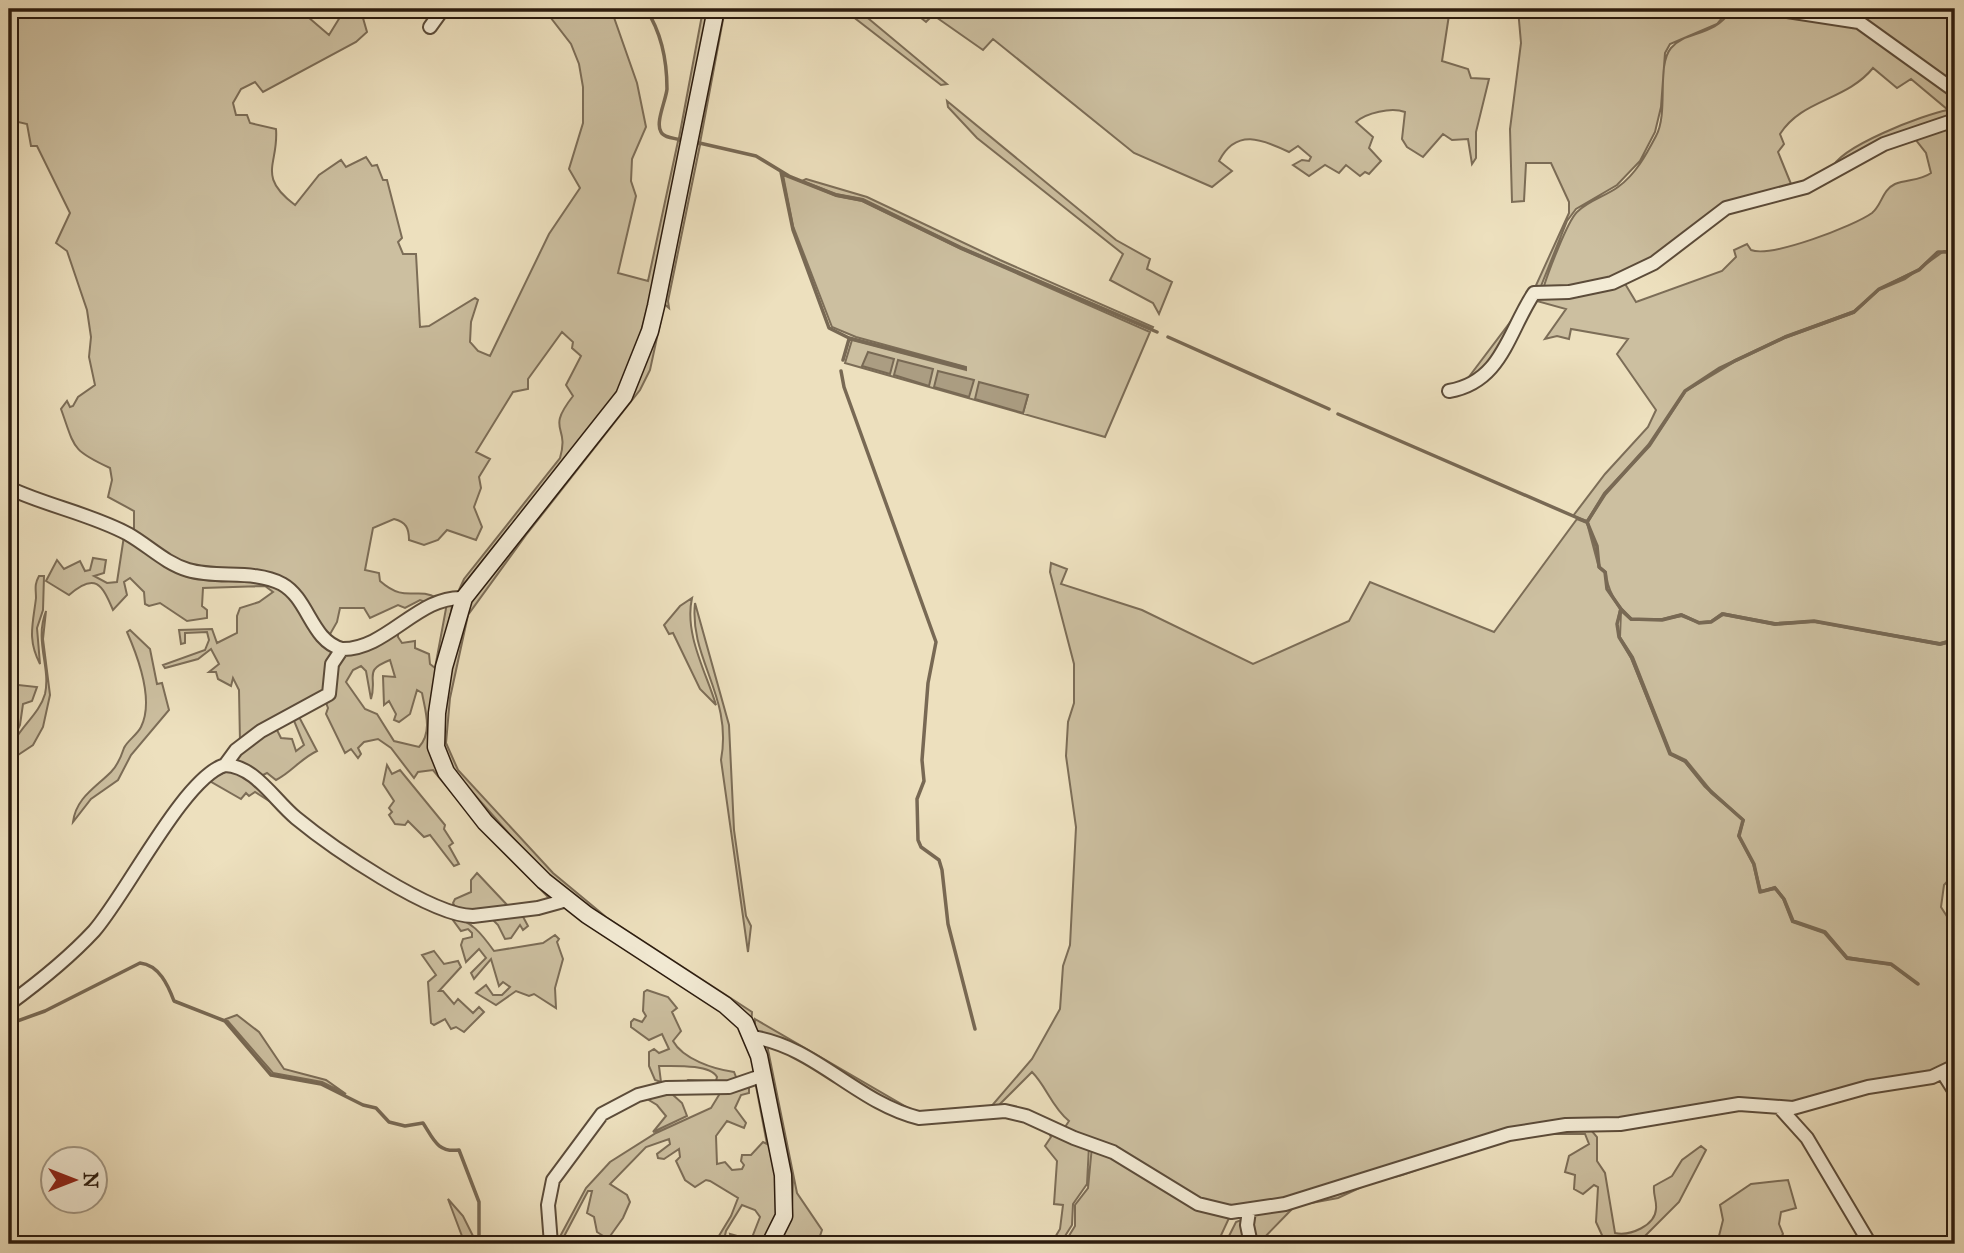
<svg xmlns="http://www.w3.org/2000/svg" width="1964" height="1253" font-family="'IM FELL Great Primer',serif">
<style>
.green{fill:#ccbfa0;stroke:#7c6d57;stroke-width:2;fill-rule:evenodd}
.water{fill:#ab9d82;stroke:#786954;stroke-width:2}
.lines{fill:none;stroke-linecap:round;stroke-linejoin:round}
.stream{stroke:#786954;stroke-width:3.5}
.minor-casing{stroke:#5c4c3a;stroke-width:16}
.secondary-casing{stroke:#2b1b0e;stroke-width:19}
.minor{stroke:#f3ebd5;stroke-width:12}
.secondary{stroke:#f3ebd5;stroke-width:16}
</style>
<rect width="100%" height="100%" fill="#ede0be"/>
<filter id="stains"><feTurbulence type="fractalNoise" baseFrequency=".00286" numOctaves="4"/><feColorMatrix values="0 0 0 0 .2 0 0 0 0 .09 0 0 0 0 .02 0 0 0 .5 -.17"/></filter>
<radialGradient id="worn" r=".72"><stop offset=".6" stop-color="#630" stop-opacity="0"/><stop offset="1" stop-color="#630" stop-opacity=".3"/></radialGradient>
<path class="green" d="M9,9h293l-1,2 28,24 16,-26h23l-5,9 4,14 -11,10 -93,50 -8,-10 -14,7 -8,14 3,12h11l3,8 26,6c3,35 -20,47 19,76l24,-30 22,-15 5,7 20,-10 6,9 5,-1 6,15h4l15,58 -4,4 5,12h13l4,73 9,-1 46,-28 3,2 -7,22 -1,20 8,9 12,5 59,-122 31,-46 -11,-19 14,-46v-36l-4,-23 -8,-20 -27,-35h67l26,74 9,44 -14,32 -1,22 5,15 -18,77 30,8 30,-140 5,-1 -4,-2 23,-123 2,-6h4c-13,72 -27,144 -42,216 -13,59 -22,116 -50,170l-157,195 5,-11 96,-121c10,-34 -15,-26 13,-62l-7,-11 15,-29 -9,-8 1,-6 -11,-10 -34,47v10l-15,3 -37,60 14,7 -11,18 2,11 -7,19 8,20 -6,13 -29,-10 -9,10 -14,5 -15,-5c0,-12 -3,-18 -15,-21l-21,9 -8,42 14,3 1,8c26,23 36,5 57,17l-9,5 -8,-3 -15,8 -7,-3 -28,13 -6,-10h-24l-3,14 -8,14 -40,-54 -21,-9 -80,-6 -54,-33v-23l-26,-14 4,-17 -2,-12c-39,-18 -35,-20 -49,-59l6,-8 3,6 3,-1 5,-9 17,-12 -6,-28 2,-20 -4,-27 -20,-59 -11,-8 14,-30 -33,-67h-6l-4,-22 -9,-2 -1,-37 -8,-4z
M720,9h5l-25,134h-4l4,2 -32,156 1,7 -7,-6z
M843,9h14l90,75 -6,1z
M910,9h521l1,4 17,2 -7,46 26,8 3,9 18,1 -13,53v26l-4,6 -4,-25 -16,1 -9,-6 -20,23 -16,-10 -5,-8 3,-27c-14,-5 -39,1 -49,10l17,15 -4,11 12,13 -12,13 -4,-2 -5,4 -14,-11 -7,8 -14,-8 -16,11 -16,-11 9,-5 7,1 2,-4 -13,-11 -9,6c-27,-13 -53,-24 -70,9l13,10 -20,16 -78,-34 -141,-114 -10,11 -50,-35 -7,7z
M1518,9h211l-12,15 -47,20 -5,9 -4,54 -6,25 -15,29 -23,24 -41,24 -9,12 -28,70 -51,80 -26,15 71,-94 36,-79v-11l-18,-39h-25l-2,38 -12,1 -2,-73 11,-86z
M1732,9h36l80,11 107,74v24l-123,51c6,-22 93,-55 116,-59l-37,-31 -14,9 -24,-20c-27,33 -71,31 -93,66l4,10 -6,8 13,32h5l-68,21 -81,60 -67,24h-37c5,-16 24,-67 34,-77 12,-12 29,-16 41,-25 18,-13 28,-32 38,-51 13,-24 0,-70 15,-88 16,-19 42,-9 61,-39z
M1782,9h173v80l-82,-61z
M947,101l169,139 34,19 -3,10 25,13 -13,32 -6,-11 -43,-23 13,-26 -146,-116 -29,-31z
M1955,123v133l-3,1 -2,-6 -13,1 -18,17 -40,20 -25,22 -70,26 -49,23 -50,31 -36,54 -45,48 -17,28 -14,-5 32,-42 43,-47 8,-17 -39,-56 11,-15 -57,-10 -2,10 -12,-3 -12,3 21,-30 -33,-9 2,-3 89,-15 12,20 86,-31 14,-14 -2,-7 13,-6 4,6c20,8 103,-24 121,-37 10,-8 10,-23 23,-29 12,-5 25,-3 36,-11l-5,-20 -14,-18z
M783,175l53,21 26,5 99,48 189,83 -45,105 -260,-74 7,-23 114,30v-3l-110,-30 -24,-10 -39,-101zM1028,395l-5,18 -48,-14z
M806,179l61,18 133,63 153,67 -1,2 -191,-82 -98,-48 -27,-5 -34,-13z
M1944,251l5,1 2,7 4,-2v382l-15,4 -126,-22 -39,2 -53,-10 -11,8 -12,1 -18,-8 -19,5h-30c-14,-12 -25,-28 -26,-47l-6,-5 -12,-45 17,-28 45,-48 36,-55 50,-30 49,-23 69,-25 25,-23 26,-11z
M661,319l-11,51 -10,20 -114,145 -58,80 -18,83 -4,45 12,27 95,103 53,44 146,95 -1,15 -177,-129 -40,-36 -84,-95 -8,-19v-20l8,-60 18,-64 170,-221z
M1577,519l10,4 12,45 6,5 2,16 13,20 -3,15 2,13 12,21 39,96 15,8 26,31 32,27 -5,16 15,28 7,28 15,-3 8,10 9,23 32,11 23,26 44,6 26,19 -26,-20 -44,-7 -22,-25 -32,-11 -9,-23 -9,-11 -14,4 -7,-27 -15,-28 5,-16 -32,-28 -26,-32 -15,-7 -38,-96 -13,-20 1,-26 10,9h31l19,-4 18,7 12,-1 12,-7 52,10 39,-3 126,23 15,-4v232l-11,12 -3,22 14,22v133l-6,5 -169,38 -161,17 -53,1 -281,79 -65,7 -157,-79 6,-9c-18,-15 -22,-34 -37,-49l-37,37h-6l43,-50 28,-50 3,-43 7,-21 6,-118 -10,-71 2,-34 6,-19v-39l-24,-92 1,-9 16,6 -6,15 81,26 111,54 96,-43 21,-39 124,50z
M124,536l48,31 76,11 32,9 56,64 -8,37 -11,11 -23,7 -54,36 -1,-52 -6,-12 -2,8 -13,-7 -2,-7h-7l10,-8 -8,-15 -13,10 -33,9 -2,-3 42,-15 4,-10 -2,-8 -22,1v10l-4,1 -2,-14 33,-1 5,14 20,-10v-17l3,-8 19,-6 14,-10 -8,-6 -62,2 -1,18 5,4v8l-20,3 -27,-18 -11,3 -4,-2 -1,-12 -14,-14 -6,4 3,13 -14,15c-11,-26 -18,-38 -44,-15l-23,-14 11,-21 7,9 16,-8 5,10 5,-1 3,-12 13,2 -2,13 -10,3 13,7 10,-1z
M39,576h5l-1,34 -6,18 3,36c-13,-25 -7,-40 -4,-66 0,-9 -2,-13 3,-22z
M692,598c-8,36 14,74 24,107l-16,-16 -27,-56 -4,1 -5,-9 16,-19z
M447,603l5,3 -1,6 -12,51 -10,80 122,157 -66,-67 -52,-63 -15,2 -4,6 -23,-30 -13,-9 -14,3 -6,6 3,6 -3,4 -7,-9 -6,4 -19,-39 2,-6 -3,-8 19,-47 54,-24v8l4,6 13,-2v7l14,6 1,10 5,4zM390,660l5,17 -12,-1 1,29 5,-4 7,13 -2,6 5,2 11,-8 7,-24 5,3c3,17 11,39 -3,54l-25,-6 -17,-27 -12,-5 -19,-27 7,-12 8,-4 5,5 5,28c7,-23 -9,-28 19,-39z
M695,603l34,122 5,105 12,86 5,10 -3,26 -27,-192c12,-64 -32,-101 -26,-157z
M46,611l-3,28 7,56 -7,32 -10,18 -24,16c0,-28 29,-42 36,-67 6,-27 -11,-53 1,-83z
M130,630l20,19 7,35 5,-1 7,27 -38,45 -13,25 -27,19 -18,23c3,-24 22,-34 38,-50 7,-7 10,-15 13,-24 3,-7 13,-13 17,-21 13,-26 -3,-70 -14,-95z
M9,684l28,3 -5,14 -9,3 -3,21 -11,22z
M297,713l20,38c-17,8 -25,21 -41,29l-9,-7 -8,4 -25,-18 41,-33 6,12 11,1 4,12 8,-6 -12,-29z
M387,765l5,9 8,-4 45,55 -1,4 9,14 -4,3 10,18 -5,2 -24,-31 -6,2 -16,-16 -3,4 -10,-1 -6,-9 3,-3 -3,-4 5,-7 -11,-17z
M234,768l37,30 -2,3 -14,-9 -6,4 -3,-3 -5,6 -33,-19z
M477,873l32,34 -52,4 -4,-8 2,-4 16,-7v-12z
M521,913l7,13 -5,4 -3,-5 -9,13 -6,1 -7,-14 -9,-9z
M450,916c22,5 31,17 44,35l49,-8 12,-8 4,4 -2,3 6,17 -8,29 1,20 -22,-14 -5,2 -13,-5 -20,14 -20,-12 10,-8 7,10h9l8,-8 -7,-5 -4,4 -8,-27 -17,20 -3,-6 15,-15 -7,-9 -13,13 -5,-17 2,-6 9,-2v-4l-4,-4 -7,2z
M434,951l10,13 14,-3 3,6 -22,24h4l11,13 4,-5 15,14 6,-6 5,5 -20,20 -8,-5 -5,2 -6,-10 -11,6 -3,-2 -3,-41 8,-7 -14,-20z
M647,990l21,7 9,11 -5,4 9,19 -8,10c10,18 40,28 61,31l4,10 -54,1 4,-3 28,1 1,-4c-7,-13 -43,-11 -58,-11l2,16 -6,-2 -6,-14v-14l5,-3 5,4 10,-4 -7,-15 -13,6 -18,-13v-5l3,-3 8,3 4,-6 -3,-5 1,-19z
M237,1015l22,17 25,37 42,11 20,14 -24,-12 -49,-9 -47,-54z
M755,1019l153,89 2,5 -155,-81z
M760,1044l7,1 30,148 25,37 -2,6 3,8h-45l14,-37 1,-27 -27,-121z
M755,1081h3c6,34 26,101 18,133 -2,10 -9,21 -13,30h-31l-2,-10 21,6 9,-23 -5,-7 -13,-5 -16,26 -3,13h-9l17,-28 7,-18 -28,-17 -4,-1 -11,7 -10,-7 -9,-19 4,-4 -1,-8 -15,10 -6,-1 -1,-4 13,-10 -1,-5 -23,8 -36,37 17,11 3,7 -7,16 -15,21 -11,-7 -3,-15 -7,-4 5,-22h-4l-28,53h-4l30,-56 24,-26 46,-29 55,-25 11,-18 27,-8v11l-8,2 -6,13 11,15 -2,5 -17,-7 -11,15 1,28 8,-2 7,8 10,-1 2,-4 -3,-4 1,-6h9l12,-13 4,2z
M672,1089v5l10,9 5,13 -34,16 13,-16 -9,-11 -13,-8z
M1047,1129l42,17 -2,38 -14,20 -1,21 -12,19h-9l9,-15 3,-24 -9,-1 3,-43 -12,-15 6,-9z
M1546,1130h45l6,7v24l8,12 10,60c15,3 40,-7 41,-24 1,-8 -3,-14 -2,-23l18,-10 10,-16 19,-14 5,4 -27,52 -42,42h-31l-10,-22 2,-35 -4,-2 -11,9 -9,-5 1,-14 -10,-3 4,-16 20,-12 -4,-10h-44l-47,9 -92,32 -32,8 -32,15 -43,8 -37,38h-5l-4,-22 4,-10c101,-16 193,-63 293,-82z
M1092,1146l138,70 -13,28h-16l-12,-6 -3,6h-122l11,-18v-21l13,-17z
M1788,1180l8,28 -15,4 -2,12 4,10 -6,9 -60,1 6,-24 -3,-15 31,-21z
M448,1199l15,17 14,28h-12z
M1241,1220l6,24h-22l11,-22z"/>
<path class="water" d="M868,352l26,7 -4,15 -28,-8z
M898,360l35,9 -4,17 -35,-11z
M938,371l36,9 -5,17 -35,-10z
M979,382l49,13 -5,18 -48,-14z"/>
<g class="lines">
<path class="stream" d="M646,9c15,23 21,52 21,80 -1,11 -12,34 -6,43 3,6 14,6 20,8
M695,142l61,14 33,20 47,19 26,5 99,48 196,84
M781,172l12,58 36,98 20,10 116,30
M1168,337l161,72
M843,360l6,-21
M841,371l3,16 92,255 -8,41 -6,77 2,21 -7,18 1,41 3,7 18,13 3,10 6,54 27,105
M1338,414l249,108
M1621,609l10,10 31,1 20,-5 17,8 12,-1 12,-8 52,10 39,-3 126,23 15,-4
M1918,984l-27,-20 -44,-6 -22,-26 -32,-11 -9,-22 -9,-11 -15,4 -6,-28 -15,-28 4,-16 -38,-34 -20,-25 -15,-7 -38,-96 -13,-21 -2,-13 4,-15 -14,-20 -2,-17 -6,-5 -2,-21 -10,-24 18,-28 44,-49 36,-54 35,-23 65,-31 69,-25 25,-23 40,-19 19,-18h11l2,6 4,-2
M9,1024l36,-13 95,-48c19,2 28,22 34,38l51,20 46,54 50,9 42,21 13,3 13,14 16,4 18,-3c10,15 14,30 36,27l20,52v42"/>
<defs>
<path id="minor" d="M1773,9l86,13 96,69
M430,27l13,-18
M1449,391c53,-9 59,-59 85,-98l35,-1 43,-9 42,-20 72,-55 80,-21 78,-43 71,-24
M9,488c38,18 82,26 119,46 21,12 37,29 60,36 30,9 65,-1 94,14 27,15 29,57 60,65 45,1 76,-54 122,-51
M225,765l11,-15 25,-19 68,-37 3,-30 10,-15
M9,1004c30,-22 59,-45 85,-73 32,-36 90,-154 131,-166 30,1 49,35 71,53 34,28 135,98 177,98l65,-8 29,-8
M752,1037c63,9 105,66 167,81l86,-7 21,5 48,22 39,14 85,52 33,8 54,-8 224,-70 57,-9 54,-1 119,-20 54,4 75,-21 64,-10 23,-11
M1943,1073l12,19
M1780,1108l27,30 63,106
M1249,1211l-2,14 4,19
M551,1244l-3,-39 5,-25 49,-66 36,-19 28,-7 63,-1 35,-12"/>
<path id="secondary" d="M716,9l-60,297 -6,25 -26,65 -160,202 -20,69 -7,46 -1,34 10,25 39,50 59,59 43,34 138,90 20,18 14,33 24,119 1,41 -14,28"/>
</defs>
<use href="#minor" class="minor-casing"/>
<use href="#secondary" class="secondary-casing"/>
<use href="#minor" class="minor"/>
<use href="#secondary" class="secondary"/>
</g>
<rect width="1964" height="1253" fill="none" stroke="#ede0be" stroke-width="35"/>
<rect x="10" y="10" width="1943" height="1232" fill="none" stroke="#2b1b0e" stroke-width="3.5"/>
<rect x="18" y="18" width="1929" height="1218" fill="none" stroke="#2b1b0e" stroke-width="2"/>
<g transform="translate(74 1180) rotate(90)"><circle r="33" fill="#f3ebd5" stroke="#a39885" stroke-width="2"/>
<path d="M0-5L12 26L0 18L-12 26Z" fill="#8f2418"/>
<text y="-10" font-size="19" font-weight="bold" text-anchor="middle" fill="#2b1b0e">N</text>
</g>
<rect width="100%" height="100%" filter="url(#stains)"/>
<rect width="100%" height="100%" fill="url(#worn)"/>
</svg>
